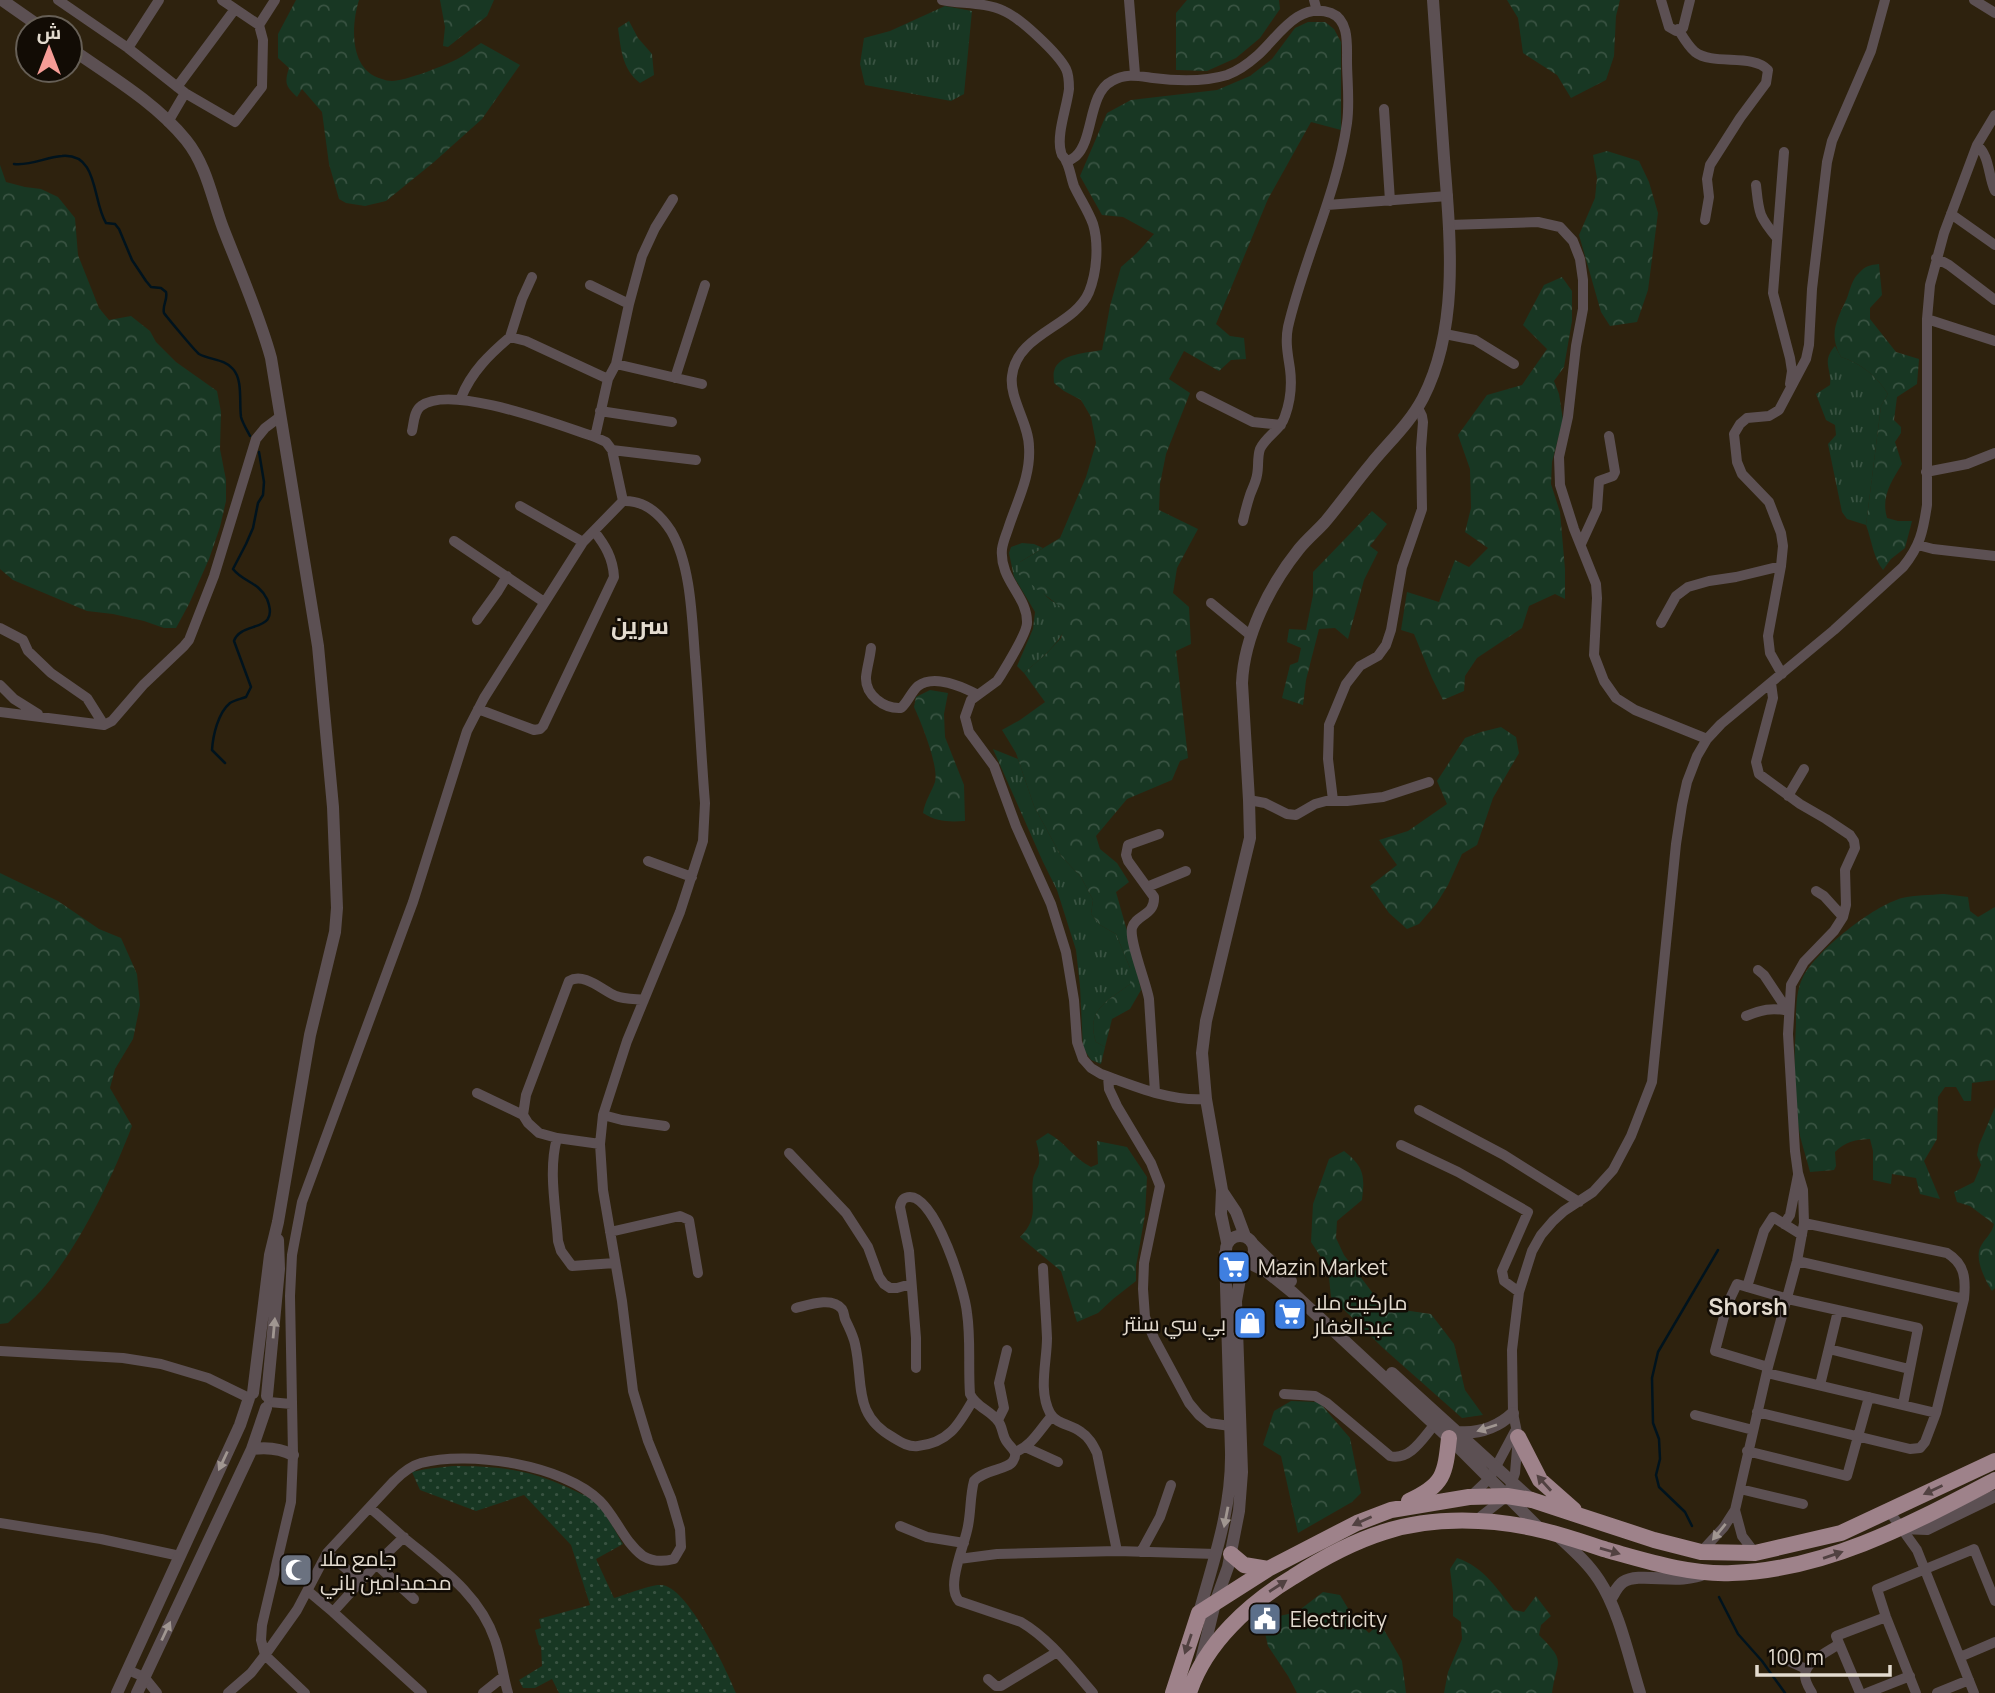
<svg xmlns="http://www.w3.org/2000/svg" width="1995" height="1693" font-family="Manrope,Cairo,sans-serif">
<style>
.grass{fill:url(#grass-tufts)}
.forest{fill:url(#forest-crowns)}
.garden{fill:url(#garden-dots)}
.lines{fill:none;stroke-linecap:round;stroke-linejoin:round}
.stream{stroke:#00131d;stroke-width:2.5}
.minor{stroke:#5c5053;stroke-width:10}
.tertiary{stroke:#5c5053;stroke-width:12}
.trunk{stroke:#9e828a;stroke-width:16}
.oneway{fill:#a09691}
.oneway2{fill:#514141}
.labels{text-anchor:middle;dominant-baseline:central;stroke-width:5;stroke-linejoin:round;paint-order:stroke}
.poi-label{font-size:21px;fill:#e3dbcf;stroke:#120c05;text-anchor:start}
.neighbourhood-label{font-size:23px;font-weight:bold;fill:#e3dbcf;stroke:#120c05}
.quarter-label{font-size:24px;font-weight:bold;fill:#e3dbcf;stroke:#120c05}
</style>
<defs>
<pattern id="grass-tufts" width="24" height="20" patternUnits="userSpaceOnUse" patternTransform="scale(1.75)"><rect width="24" height="20" fill="#183723"/><path d="M3 7l-1-3M5 7V3M7 7l1-3M15 17l-1-3M17 17v-4M19 17l1-3" fill="none" stroke="#395342"/></pattern>
<pattern id="forest-crowns" width="20" height="18" patternUnits="userSpaceOnUse" patternTransform="scale(1.75)"><rect width="20" height="18" fill="#183723"/><path d="M2 6a3 3 0 1 1 6 0M12 15a3 3 0 1 1 6 0" fill="none" stroke="#395342"/></pattern>
<pattern id="garden-dots" width="8" height="8" patternUnits="userSpaceOnUse" patternTransform="scale(1.75)"><rect width="8" height="8" fill="#183723"/><path d="M2 2h.1M6 6h.1" fill="none" stroke="#395342" stroke-width="1.8" stroke-linecap="round"/></pattern>
</defs>
<rect width="100%" height="100%" fill="#2e220e"/>
<path class="grass" d="M945,6l27,5 -8,83 -13,7 -86,-16 -5,-21 4,-26 26,-7z
M1835,346l6,11c19,6 36,19 47,37l-7,12 -15,119 -19,-6 -5,-7 -14,-68 8,-9 -1,-10 -9,-5 -10,-26 14,-9c2,-17 -9,-23 5,-39z
M1022,543l12,1 9,4 -23,14c9,11 17,25 27,35 4,4 10,6 14,10 20,22 -22,53 -37,66l-7,-7 16,-37 2,-17 -21,-35 -5,-24 2,-6z
M993,749l25,10 16,47 27,50 20,21 12,23 -2,14 9,11 16,9 14,34v16c-22,17 -45,26 -34,58l9,5 -4,17 -10,-4 -8,-12 -3,-62 -4,-36 -19,-60 -14,-28z"/>
<path class="forest" d="M296,0h63c-8,26 -10,70 23,79 3,1 6,2 10,2 13,0 55,-16 67,-23 7,-4 14,-10 22,-15l39,22 -38,54 -48,43 -48,39 -21,5 -19,-3 -7,-4 -10,-35 -7,-52 -20,-23 -5,8c-11,-11 -13,-13 -8,-29l-11,-10v-24z
M440,0h54l-7,16 -39,31 -5,-1 2,-19z
M1187,0h92l1,9 -20,29 -24,20 -29,13 -31,-1v-57z
M1507,0h113l-4,16 -2,40 -8,24 -35,18 -14,-23 -34,-22 -5,-35z
M629,21l9,17 14,16 2,21 -14,8c-18,-14 -19,-34 -22,-55z
M1308,22h17l9,7 7,13v88l-30,-8 -43,77 -52,125 14,12 14,2 2,21 -15,1 -12,11 -35,-20 -15,28 21,14 -24,61 -6,30 -1,26 39,19 -21,39 -4,25 16,14 2,37 -15,7 12,107 -8,3 -8,19 -45,19 -31,37 4,13 17,14 12,19 -13,10 17,60 8,38 -11,19 -18,10 -7,28 -9,-5c-11,-32 12,-41 34,-58v-16l-14,-34 -16,-9 -9,-11 2,-14 -12,-23 -20,-21 -27,-50 -18,-53 -14,-23 18,-10 25,-18 -21,-29 22,-19 15,-16 5,-19 -4,-11 -44,-34 2,-12 40,-24 26,-61 10,-34 -5,-26 -10,-17 -17,-9 -10,-8c0,-4 -1,-8 0,-12 5,-18 34,-18 48,-21l8,-44 11,-39 16,-14 17,-19 -31,-17 -21,-2 -22,-39 27,-63 24,-13 86,-10 33,-14 22,-17 23,-31z
M1607,151l32,10 10,21 9,31 -10,77 -11,32 -27,4 -9,-14 -22,-77 16,-37 2,-20 -4,-23z
M0,165l6,17 19,5 16,2 17,8 17,21 3,37 21,53 10,12 22,-4 19,15 6,11 20,20 41,29 4,21 -1,37 6,31v21l-6,26 -11,32 -20,45 -13,24h-12l-20,-7 -31,-7 -26,-3 -74,-31 -13,-11z
M1879,264l3,31 -12,13v11l26,33 23,7 -2,25 -20,13 -3,23 7,7v6l-6,9 7,22c-11,18 -21,33 -15,54l11,3h14l-7,27 -14,11 -8,11c-10,-13 -11,-29 -17,-45l15,-119 7,-12c-11,-18 -28,-31 -47,-37 -13,-23 -4,-37 6,-59 3,-8 5,-19 12,-25 6,-7 11,-8 20,-9z
M1562,277l10,14v30l-8,46 -10,14 5,13 4,26 -11,42 -1,22 9,28 5,57v30l-10,-5 -26,12 -7,22 -45,30 -12,18 -1,15 -21,9 -11,-22 -18,-44 -13,-4 6,-38 32,10 16,-42 14,7 19,-19 -23,-16 6,-24 -1,-39 -12,-34 29,-40 35,-10 25,-36 -24,-24 21,-40z
M1372,511l15,13 -17,22 8,6 -14,28 -16,59 -13,-11 -16,1 -13,51 -3,25 -21,-7 8,-33 8,-3 3,-14 -14,-6 2,-13 17,1 7,-35v-23z
M930,690l18,3 -4,21 1,23 19,48 1,36c-16,1 -28,1 -42,-8 2,-12 8,-20 12,-31 4,-16 -14,-60 -21,-75l2,-10z
M1501,727l15,10 3,16 -26,45 -16,47 -15,9 -14,31 -11,18 -18,21 -12,5 -18,-16 -19,-27 27,-21 -18,-25 29,-9 39,-27 -10,-23 28,-43 16,-6z
M0,873l58,28 41,28 22,9 16,36 3,31 -7,34 -18,30 -5,19 22,38c-20,52 -48,110 -82,154 -12,16 -28,29 -42,43l-8,1z
M1944,894l24,3 2,14 8,6 17,-10v173l-23,3 -1,18h-7l-8,-14h-11l-7,10 -1,42 -13,22 16,38 -20,-5 -4,-16 -24,-4 -1,10 -18,-4v-29l-3,-12c-14,0 -25,3 -35,13l1,14 -2,4 -24,2c-3,-12 -7,-24 -10,-36 -7,-37 -6,-75 -4,-112 0,-15 0,-34 7,-47 14,-27 70,-71 99,-79 13,-3 28,-3 42,-4z
M1995,1107v181l-3,3c-7,-11 -17,-31 -12,-43 4,-9 12,-14 14,-24l-24,-18 -13,-4 -3,-10 20,-10 7,-17 -4,-10 2,-10z
M1048,1133c17,9 26,26 43,34l7,-3 -1,-23 30,6 20,30 -2,38 -9,51v15l-23,18 -15,14 -21,9 -16,-51 -41,-34c20,-20 10,-33 13,-58 1,-6 5,-10 6,-16 1,-8 -1,-15 -3,-22z
M1344,1151c20,16 21,24 18,49l-25,21 -1,17 8,17 34,45 25,10 28,4 23,30 11,46 18,25 -21,3 -79,-70 -52,-51 -3,-29 -17,-26 2,-38 16,-45z
M1291,1401l28,1 31,36 11,55 -9,9 -54,31 -17,-77 -18,-11 11,-34z
M1457,1558c27,9 40,31 57,52l10,2 12,-16 15,20 -10,9 -2,10c28,28 18,23 13,58h-108l4,-21 14,-33 -1,-17 -8,-6v-23l-3,-24z
M1323,1592l17,3 15,25 14,13 11,-10 22,38 4,32h-109l-9,-17 -20,-30 -6,-26 35,-8z"/>
<path class="garden" d="M453,1466c44,0 76,3 116,22 7,4 17,7 24,12 13,11 21,30 30,44l-27,15 18,39c11,-3 37,-14 47,-13 26,0 66,86 75,108h-177l-7,-14 -17,9h-12l-4,-8 23,-14 -1,-20 -2,-1 -4,-15 6,-2 -2,-9 51,-14 -19,-60 -47,-50 -48,16 -56,-21 -8,-18 14,-3z"/>
<g class="lines">
<path class="stream" d="M14,164c18,2 31,-7 48,-8 37,-3 30,45 44,67l9,1 4,5 13,31 14,21 5,6 10,1 5,4c2,8 -4,13 -2,21 2,3 31,38 35,41 11,6 26,5 34,15 10,11 6,33 8,48 2,7 6,13 9,19
M225,763l-13,-13c1,-15 6,-37 18,-47 5,-3 11,-4 16,-6l5,-10 -17,-46c7,-21 47,-7 33,-42 -8,-17 -24,-17 -34,-30l13,-25 7,-16 5,-25 5,-8 1,-13 -5,-30
M1692,1526l-7,-14 -26,-25 -3,-12 4,-16 -1,-20 -6,-16 -1,-45 6,-26 60,-102
M1719,1597l19,37 24,27 23,32"/>
<path class="minor" d="M58,0l70,48 57,45 50,29 27,-35 1,-47 -4,-15 -37,-25
M942,0c20,4 43,2 62,11 16,7 54,42 62,58 3,6 3,13 3,20 -2,18 -13,46 -8,63 1,6 3,3 5,9 4,7 5,17 8,25 6,13 14,24 19,38 6,20 4,48 -4,68 -15,35 -72,41 -77,84 -3,22 17,48 17,71 2,29 -12,54 -21,82 -2,6 -5,13 -6,20 -3,31 26,47 25,74 0,10 -20,42 -26,52l-4,6 -26,19 -6,17 4,15 25,34 22,60 35,78 15,48 8,48 3,42 6,17 8,9 10,6c33,12 70,28 105,25
M1129,0l6,74
M1314,0l3,11
M1661,0l8,27 7,4 7,-3 7,-28
M1974,0l21,13
M259,25l16,-25
M1678,29c5,8 10,17 17,23 18,14 58,1 73,18l-2,13 -26,35 -30,47 -3,14 2,18 -4,23
M128,48l31,-48
M177,87l58,-78
M1384,109l6,92
M168,122l17,-29
M1977,145c13,11 11,31 18,46
M1784,152l-11,141 17,65 2,13 -2,13
M1067,162c3,-2 7,-4 9,-6 18,-17 12,-63 36,-75 14,-8 26,-5 41,-3 23,3 51,4 74,-3 11,-4 22,-12 31,-20 20,-18 40,-54 73,-42 18,7 16,31 16,47 0,21 3,42 0,63 -10,71 -43,135 -59,204 -3,15 0,28 2,42 2,15 0,33 -5,47 -4,14 -19,20 -25,33 -3,9 -1,17 -3,26 -1,7 -5,14 -7,20 -3,9 -5,17 -7,26
M1756,185c3,28 2,30 21,53
M1327,205l121,-9
M1951,214l44,31
M1449,225l89,-3 22,5 13,14 7,18 3,21v29l-7,37 -8,71 -9,40 1,28 14,44 22,55 1,14 -3,57 10,26 12,17 19,12 72,29
M1936,258l13,7 46,35
M590,285l39,19
M1927,319l68,22
M1445,334l30,6 39,24
M510,337l12,-38 10,-22
M616,364l86,20
M675,378l30,-93
M1201,396l52,26 28,3
M461,398c10,-26 29,-44 49,-61l16,4 82,38
M600,411l72,11
M412,431c2,-9 2,-20 9,-25 30,-23 140,20 174,31l11,5 6,8 11,51
M595,437l13,-58 8,-15 13,-60 13,-48 13,-28 18,-29
M612,450l84,10
M1926,472l41,-8 28,-11
M520,506l63,36
M454,541l90,61
M1581,544l16,-35 2,-28 14,-5 2,-4 -6,-36
M1918,545l15,4 62,7
M1211,603l39,32
M477,620l21,-29 9,-15
M1661,623l15,-27 12,-9 21,-6 27,-4 45,-11
M0,628l23,12 5,11 23,22 36,25 17,27
M871,648c-1,10 -4,19 -5,29 -1,18 18,32 35,31 7,-6 10,-16 17,-22 16,-12 45,1 60,9
M1782,674l-12,-21 -2,-17 13,-70 2,-20 -2,-13 -12,-31 -27,-28 -5,-12 -3,-28 6,-10 7,-6 22,-2 10,-6 27,-51 3,-14 3,-56 15,-127 5,-21 39,-90 14,-51
M0,685l14,14 24,15
M478,709l56,21 6,-1 3,-3 71,-149c-1,-19 -9,-32 -20,-46
M0,712l104,13 8,-4 32,-37 40,-38 5,-6 25,-64 42,-137 9,-11 16,-12
M1788,796l16,-27
M1249,800l16,3 22,11 9,1 19,-11 11,-3h21l36,-4 46,-15
M1333,800l-5,-41 1,-34 17,-41 14,-18 18,-10 8,-11 5,-15 11,-63 20,-58 -1,-61 2,-26 -1,-6 -4,-8
M648,861l44,16
M1147,887l39,-16
M1816,891l8,5 19,21
M1758,970l6,5 24,36
M1746,1016c15,-6 26,-9 42,-5
M1108,1077l1,12 8,17 34,57 9,23 -16,77 -1,26 2,28 9,21 35,65 10,12 10,8 21,3
M1155,1092l-6,-93c-3,-17 -20,-58 -17,-71 4,-14 23,-12 22,-31l-26,-36 -2,-6 2,-10 31,-11
M477,1093l46,22
M1419,1110l85,45 75,47
M603,1115l19,5 43,6
M557,1138c-9,33 -1,70 1,103l3,10 11,15 43,-3
M600,1144l-43,-6 -18,-5 -11,-10 -5,-8 3,-20 43,-114c15,-9 33,9 47,15 8,3 19,3 28,4
M1401,1145l57,27 70,40 -26,59 2,10 15,11
M789,1153l57,60 22,34 11,30 5,7 6,4h7l14,-4
M1784,1224l6,-9 8,-40
M610,1232l70,-16 9,4 9,53
M1797,1261l167,38
M1043,1268c1,23 3,47 4,70 0,24 -9,52 3,75 7,12 21,11 31,19 8,5 12,13 16,21l20,98
M1747,1287l17,-56 9,-14 29,18
M796,1308c12,-3 36,-12 46,1 2,3 2,7 3,10 4,9 8,16 10,25 9,39 -3,71 39,94 8,5 15,9 24,8 31,-3 41,-22 55,-46
M1829,1349l80,20
M0,1351l123,7 38,6 47,14 41,20
M1768,1367l-53,-16 12,-46 10,-21 51,15 130,29 -15,76
M916,1368v-30l-7,-87 -9,-44c1,-6 3,-10 10,-10 26,0 55,94 57,116 4,27 1,54 3,81 6,13 20,16 28,27 5,6 4,15 9,21 4,6 12,10 6,19 -5,9 -28,8 -39,20 -4,15 -3,30 -6,45 -3,19 -23,60 -9,75l62,21c29,17 50,46 72,71
M1767,1373l169,40
M1820,1385l18,-74
M1284,1394l31,2 12,7 63,53c20,5 33,-18 45,-32
M269,1402l22,2
M1757,1412l153,37 10,-1 5,-6 11,-29 28,-114c2,-20 1,-35 -17,-46l-143,-30
M1695,1415l58,15
M998,1420l6,-12 -5,-25 8,-33
M1025,1447l33,15
M1747,1451l100,25 22,-79
M1015,1452c17,-6 25,-23 37,-36
M1740,1489l63,15
M1471,1496l19,-18 25,-47
M370,1508c11,9 22,19 33,29 36,30 76,56 92,103 6,17 8,36 13,53
M1735,1510l7,26 13,17
M1889,1511l28,39 57,143
M1475,1521l32,-25 8,-23 3,-36 -5,-24 -1,-63 7,-58 13,-41 9,-16 12,-14 11,-10 29,-19 20,-22 18,-34 21,-54 24,-238 6,-39 5,-23 10,-26 10,-17 14,-15 113,-94 69,-63c17,-21 20,-35 24,-62v-186l3,-34 14,-52 33,-88 18,-30
M0,1523l101,16 79,17
M900,1526l27,11 37,6
M1141,1552l19,-35 11,-32
M1701,1552l23,-25 11,-17 33,-143 29,-106 7,-38 -1,-33 -5,-17 -3,-22 -7,-117 3,-49 13,-23 30,-31 9,-14 3,-12 -1,-35 10,-22 -1,-7 -4,-6 -24,-16 -26,-15 -41,-30 -3,-12 17,-64 -2,-15
M327,1553l34,28
M959,1559l38,-5 120,-3 99,3
M376,1564l38,35
M308,1591l25,21 89,81
M333,1612l48,-53 23,-22
M1960,1657l35,-15
M1782,1658l24,11
M128,1670l16,7 13,16
M988,1679l8,7h5l56,-34
M228,1693l23,-20 14,-18 32,-45 30,-57 67,-72c8,-8 16,-15 27,-18 48,-13 143,2 179,38 16,16 24,41 43,55 10,6 20,6 31,3l7,-12 -1,-18 -9,-31 -23,-57 -15,-50 -11,-90 -19,-111 -3,-46 3,-29 24,-74 53,-129 23,-71 2,-38c-4,-49 -6,-97 -10,-146 -3,-38 -4,-92 -24,-126 -11,-17 -27,-31 -48,-30l-40,41 -99,156 -17,33 -54,171 -111,300 -10,53 -2,41 3,159 -2,47 -29,123 -1,15 4,15 40,38
M483,1693l20,-16
M1812,1693c-3,-5 -7,-11 -7,-17 -1,-14 24,-25 34,-32
M1860,1693l-24,-57 50,-19
M1867,1693l43,-17
M1916,1693l-30,-76 -9,-28 97,-40 21,52
M1937,1693l32,-13"/>
<path class="tertiary" d="M2,0l40,28
M70,48c40,28 85,54 116,92 21,26 26,59 37,88 17,44 36,86 48,130l47,288 15,161 4,101 -2,24 -25,103 -32,187 -8,33 -17,138
M1222,1191l14,21 9,24
M1226 1250a14 14 0 1 1 28 0a14 14 0 1 1-28 0Z
M1227,1242l-6,-28 1,-24 -16,-91 -4,-46 4,-32 44,-183 -1,-38 -7,-117c2,-47 28,-98 57,-134 8,-10 18,-18 26,-27 16,-19 30,-39 46,-58 18,-22 39,-41 52,-66 37,-72 27,-162 21,-240 -4,-52 -7,-105 -11,-158
M1253,1244l38,37
M1392,1373l140,127
M267,1396l12,-127 -1,-29
M1457,1432c22,2 40,-4 56,-19
M252,1449c15,-2 28,-1 41,6
M1901,1528l26,1 68,-33
M1558,1536c15,14 30,27 41,44 20,30 30,78 41,113
M1610,1600c4,-6 7,-14 13,-18 17,-11 57,4 83,-9
M1199,1613c15,-54 33,-105 32,-161l-6,-199
M1200,1665l15,-62 13,-36 11,-56 3,-39 -6,-171 4,-22 7,-17 20,10 25,20 157,146 92,92
M117,1693l123,-268 9,-27
M137,1693l115,-244 14,-41"/>
<path class="trunk" d="M1518,1437l22,43 34,30
M1409,1501c35,-16 36,-26 40,-63
M1231,1554l13,11 24,4
M1173,1693l26,-80 69,-44 89,-46 34,-13 78,-13 38,-1 25,4 122,40 47,12 54,1 86,-20 154,-72
M1189,1693c16,-50 61,-90 104,-116 28,-18 59,-35 91,-45 48,-16 108,-14 157,-2 22,5 44,13 66,20 40,11 83,25 125,23 95,-3 181,-50 263,-93"/>
</g>
<defs><path id="oneway-solid" d="M-6-.8H1V-3.2L6.5 0L1 3.2V.8H-6Z" transform="scale(1.75)"/></defs>
<g class="oneway">
<use href="#oneway-solid" transform="translate(274 1328) rotate(-85)"/>
<use href="#oneway-solid" transform="translate(1487 1428) rotate(162)"/>
<use href="#oneway-solid" transform="translate(223 1461) rotate(115)"/>
<use href="#oneway-solid" transform="translate(1226 1517) rotate(101)"/>
<use href="#oneway-solid" transform="translate(1719 1532) rotate(129)"/>
<use href="#oneway-solid" transform="translate(166 1631) rotate(-65)"/>
</g>
<g class="oneway2">
<use href="#oneway-solid" transform="translate(1544 1483) rotate(-132)"/>
<use href="#oneway-solid" transform="translate(1933 1490) rotate(155)"/>
<use href="#oneway-solid" transform="translate(1362 1521) rotate(156)"/>
<use href="#oneway-solid" transform="translate(1610 1551) rotate(16)"/>
<use href="#oneway-solid" transform="translate(1833 1555) rotate(-19)"/>
<use href="#oneway-solid" transform="translate(1278 1586) rotate(-33)"/>
<use href="#oneway-solid" transform="translate(1188 1644) rotate(109)"/>
</g>
<defs>
<symbol id="supermarket-square" viewBox="-11 -11 22 22"><rect x="-9" y="-9" width="18" height="18" rx="4" fill="#3f7fe0" stroke="#120c05"/><path d="M-6-5.5h2.5l.6 2H6L4.5 2H-2.5L-4.4-4H-6ZM-1.5 3.2a1.3 1.3 0 1 0 .1 0ZM3 3.2a1.3 1.3 0 1 0 .1 0Z" fill="#fff"/></symbol>
<symbol id="shop-square" viewBox="-11 -11 22 22"><rect x="-9" y="-9" width="18" height="18" rx="4" fill="#3f7fe0" stroke="#120c05"/><path d="M-5-2.5h2.3a2.7 3.5 0 0 1 5.4 0H5L5.5 6h-11ZM-1.5-2.5h3a1.5 2.3 0 0 0-3 0Z" fill="#fff"/></symbol>
<symbol id="mosque-square" viewBox="-11 -11 22 22"><rect x="-9" y="-9" width="18" height="18" rx="4" fill="#6b7280" stroke="#120c05"/><path d="M3.5-4.9A6 6 0 1 0 3.5 4.9A5 5 0 1 1 3.5-4.9Z" fill="#fff"/></symbol>
<symbol id="civic-square" viewBox="-11 -11 22 22"><rect x="-9" y="-9" width="18" height="18" rx="4" fill="#5c6f8a" stroke="#120c05"/><path d="M-.6-6.5H3V-4.5H.6V-3L4-1V1h2V6H-6V1h2V-1L-.6-3ZM-1.2 2.5V6h2.4V2.5Z" fill="#fff"/></symbol>
</defs>
<g fill-rule="evenodd">
<use href="#supermarket-square" x="1215" y="1248" width="38" height="38"/>
<use href="#supermarket-square" x="1271" y="1295" width="38" height="38"/>
<use href="#shop-square" x="1231" y="1304" width="38" height="38"/>
<use href="#mosque-square" x="277" y="1551" width="38" height="38"/>
<use href="#civic-square" x="1246" y="1600" width="38" height="38"/>
</g>
<g class="labels">
<g class="poi-label">
<text x="1258" y="1267">Mazin Market</text>
<text x="1314" y="1302">ماركيت ملا<tspan x="1314" dy="24">عبدالغفار</tspan></text>
<text x="1226" y="1323" text-anchor="end">بي سي سنتر</text>
<text x="320" y="1558">جامع ملا<tspan x="320" dy="24">محمدامين باني</tspan></text>
<text x="1290" y="1619">Electricity</text>
</g>
<g class="neighbourhood-label">
<text x="1748" y="1306">Shorsh</text>
</g>
<g class="quarter-label">
<text x="640" y="624">سرين</text>
</g>
</g>
<g transform="translate(49 49)"><circle r="33" fill="#120c05" stroke="#665f56" stroke-width="2"/>
<path d="M0-5L12 26L0 18L-12 26Z" fill="#f59c96"/>
<text y="-10" font-size="19" font-weight="bold" text-anchor="middle" fill="#e3dbcf">ش</text>
</g>
<path d="M1757 1665v10h133v-10" fill="none" stroke="#e3dbcf" stroke-width="3.5"/>
<text x="1768" y="1665" font-size="21" fill="#e3dbcf" stroke="#120c05" stroke-width="5" paint-order="stroke">100 m</text>
</svg>
